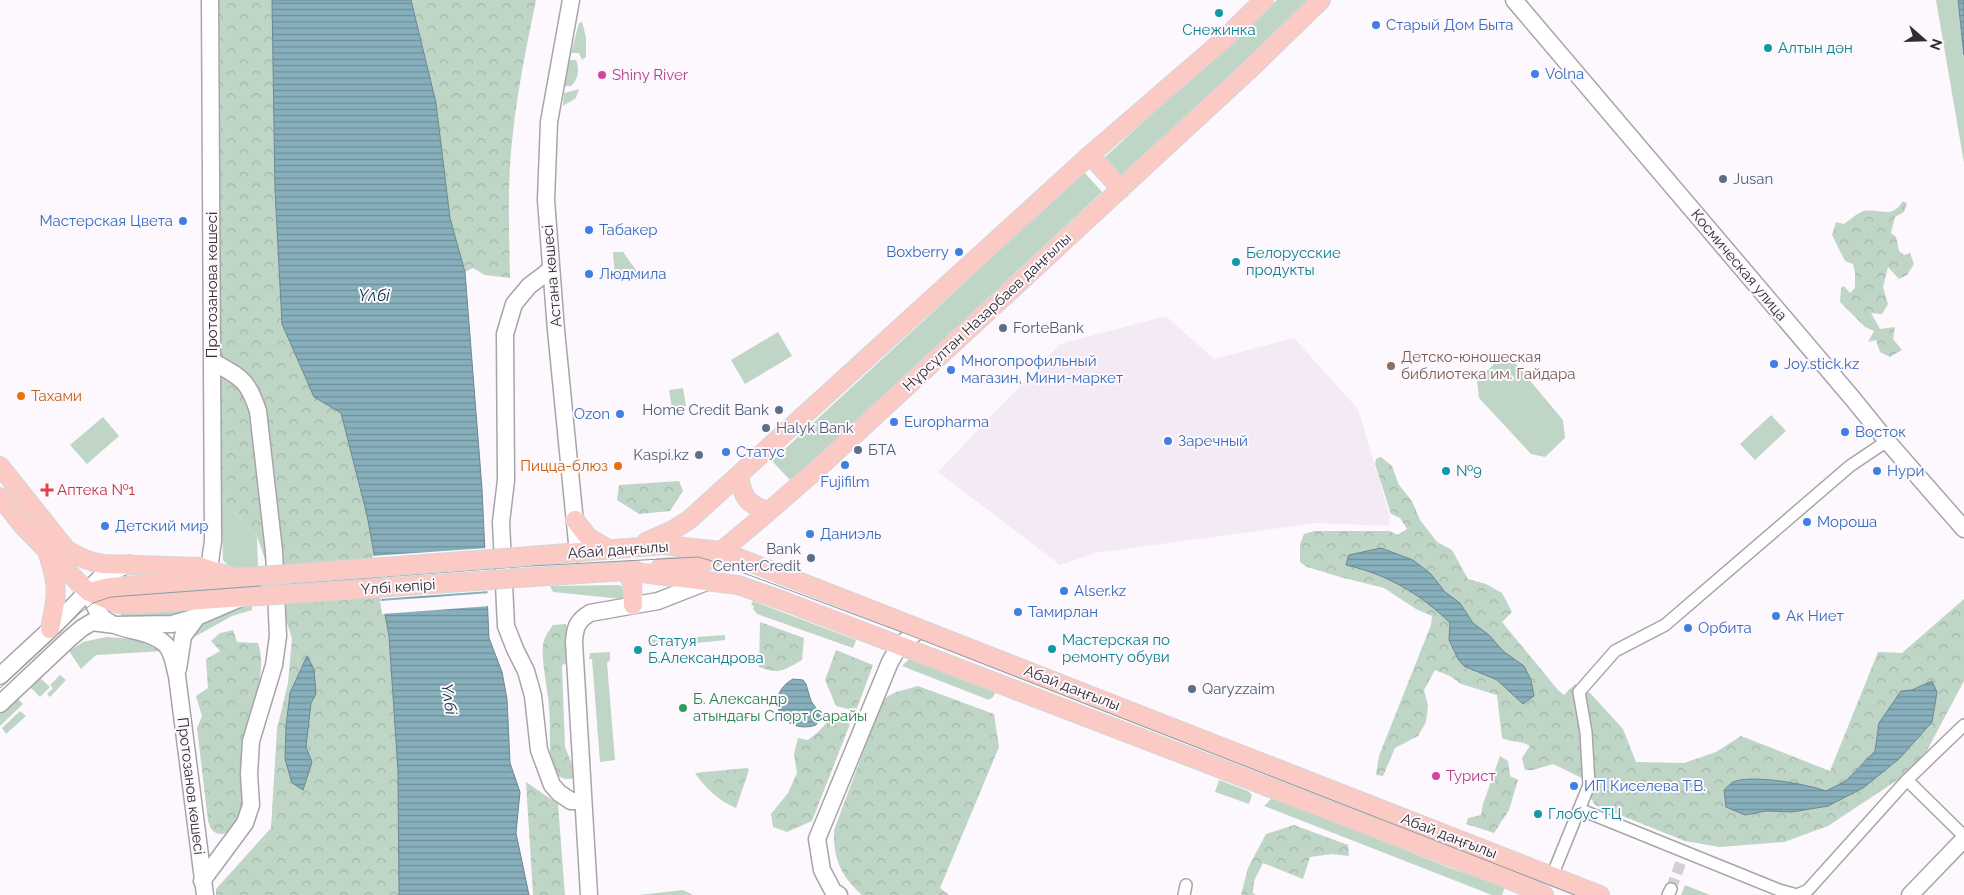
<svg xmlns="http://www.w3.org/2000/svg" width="1964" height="895" font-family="Raleway,sans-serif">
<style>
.built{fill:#f4eaf5}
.green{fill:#bfd5c6}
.forest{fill:url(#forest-crowns)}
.water{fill:url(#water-rules);stroke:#6d8892}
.pier{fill:#fcf8fd}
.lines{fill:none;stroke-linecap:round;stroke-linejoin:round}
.street-tunnel{stroke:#d3d0d4;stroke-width:11;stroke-dasharray:11 5.5;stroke-linecap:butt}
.street-casing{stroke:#a8a4a8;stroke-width:14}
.secondary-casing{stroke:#a8a4a8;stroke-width:19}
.primary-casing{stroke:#d5d5d6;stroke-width:20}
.street{stroke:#fff;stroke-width:11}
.secondary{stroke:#fff;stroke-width:16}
.primary{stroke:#fbcac5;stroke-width:18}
.tram{stroke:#9a979b;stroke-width:1}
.primary-bridge-casing{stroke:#d5d5d6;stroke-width:20;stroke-linecap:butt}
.primary-bridge{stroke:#fbcac5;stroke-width:18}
.culture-dot{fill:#0f9aa8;stroke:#fcf8fd;stroke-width:2}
.shop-dot{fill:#3f7fe0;stroke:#fcf8fd;stroke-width:2}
.hotel-dot{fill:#d1479c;stroke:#fcf8fd;stroke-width:2}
.service-dot{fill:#5c6f8a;stroke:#fcf8fd;stroke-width:2}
.education-dot{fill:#8d6e63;stroke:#fcf8fd;stroke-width:2}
.food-dot{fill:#e8710a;stroke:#fcf8fd;stroke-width:2}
.health-dot{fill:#e0444e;stroke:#fcf8fd;stroke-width:2}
.leisure-dot{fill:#2e9e5b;stroke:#fcf8fd;stroke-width:2}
.labels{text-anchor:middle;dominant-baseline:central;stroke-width:4;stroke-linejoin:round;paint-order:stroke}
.shop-label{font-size:15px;fill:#366cbe;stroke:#fcf8fd;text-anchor:start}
.culture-label{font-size:15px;fill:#0d838f;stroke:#fcf8fd;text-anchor:start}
.hotel-label{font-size:15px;fill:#b23c85;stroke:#fcf8fd;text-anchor:start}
.service-label{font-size:15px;fill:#4e5e75;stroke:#fcf8fd;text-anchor:start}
.street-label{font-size:15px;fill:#2f2e30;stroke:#fcf8fd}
.education-label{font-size:15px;fill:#785e54;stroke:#fcf8fd;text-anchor:start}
.food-label{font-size:15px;fill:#c56008;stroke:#fcf8fd;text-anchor:start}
.health-label{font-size:15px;fill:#be3a42;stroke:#fcf8fd;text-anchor:start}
.leisure-label{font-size:15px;fill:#27864d;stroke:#fcf8fd;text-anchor:start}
.water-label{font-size:16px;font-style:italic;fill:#062e39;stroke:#fcf8fd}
</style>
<defs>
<pattern id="forest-crowns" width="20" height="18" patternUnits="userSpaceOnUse" patternTransform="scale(1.25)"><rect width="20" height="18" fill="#bfd5c6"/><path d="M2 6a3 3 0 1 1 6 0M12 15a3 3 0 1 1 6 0" fill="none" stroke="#a4b7aa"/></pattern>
<pattern id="water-rules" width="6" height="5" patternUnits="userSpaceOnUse" patternTransform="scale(1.25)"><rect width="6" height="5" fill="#87afbc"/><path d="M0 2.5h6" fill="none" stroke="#6f8f99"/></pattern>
</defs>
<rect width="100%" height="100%" fill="#fcf8fd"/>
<path class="built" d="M1166,316l48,43 80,-21 64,71 32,107 -1,10 -73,-3 -221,30 -35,12 -122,-93 122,-128z"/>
<path class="green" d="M1277,0h35l-191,175 -16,-18z
M1936,0h28v164v-1z
M582,22l4,15v20l-4,3 -3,-7h-8l8,-30z
M569,60h7c4,9 2,20 -5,26h-7z
M579,89l-3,9 -13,8 1,-13z
M1084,172l18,20 -311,289 -19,-20z
M613,252h10l21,29 -29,-3z
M778,332l14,24 -47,28 -14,-24z
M1497,361l19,3 47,56 2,18 -20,19 -14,-3 -52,-56 -2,-17z
M683,388l3,18 -14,2 -3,-18z
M1771,415l15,16 -31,29 -15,-16z
M103,417l16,19 -32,28 -17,-19z
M221,498l36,38 1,32c-14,1 -26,4 -35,-8z
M619,585l5,3 2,7 -4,4 -69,-7 -3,-6z
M753,601l103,39 -3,8 -96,-34 -4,-5 1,-3 -3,-1z
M252,604v6l-20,6 -45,25 11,-16 34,-16z
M203,608l-22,9 -54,1 -6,-2v-3z
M725,635v5l-28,3v-6z
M106,637l28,2 29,12 -67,4 -15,14 -12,-18 14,-9z
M676,638v6l-27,2 -1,-6z
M610,652v8l-3,3 8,97 -15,2 -8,-103h-3l1,-6z
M915,659l81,32 -3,6 -4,3 -87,-34 6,-6z
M60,675l6,5 -16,17 -3,-3 6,-6 -3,-3z
M38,676l12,11 -10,10 -11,-11z
M18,699l5,5 -23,22v-12z
M20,711l6,5 -20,18 -4,-6z
M1219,780l29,11 4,4 -3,9 -34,-12z
M1273,797l177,71 55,19 -3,8h-10l-228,-89z
M1685,885l25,10h-29z
M683,890l10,5h-54z"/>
<path class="forest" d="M219,0h53l3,190 7,134 32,73 27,16 26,102 22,121 9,135 1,124h-183v-6l55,-61 6,-99 11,-46 4,-45 -35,-102 -36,-38c-6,-166 0,-332 -2,-498z
M411,0h125c-9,44 -18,88 -23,132 -6,48 -4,97 -3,146l-25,-3 -12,-7 -8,4 -15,-54 -14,-115z
M1903,201l4,2 -3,9 -9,5 -4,16 5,4 3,14 5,4 6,-2 4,11 -7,11 -8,4 -11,-12 -5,20 5,17 -6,10 -11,-1 9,16 15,-2 -2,12 9,11 -12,7 -10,-5 -4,-12 -8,2 6,-11 -9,-4 -25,-25 1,-14 3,-2 6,7 5,-5v-15l-2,-9 -8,-3 -13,-26 4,-13 8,2c6,-4 14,-12 20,-13 17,-3 27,9 39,-10z
M1381,457l11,9 7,19 13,16 8,19 17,22 15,8 16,29 18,5 16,9 10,19 -10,10 56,68 6,5 11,-11 16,10 32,35 13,33 48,1 32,-11 25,-16 89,35 48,-119 24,1 62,-54v82l-40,75 -22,21 -74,49 -44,16 -64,5 -35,-6 -90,-36 -5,-8 -4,-17 -33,-16 -20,6h-8l-3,-12 8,-12c-9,-6 -18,-3 -28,-8l-5,-43 -36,-11 -11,-8 -15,-6 -11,20 4,16 -2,16 -8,14 -23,12 -12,28 -7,-1 3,-19 52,-131 1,-9 -16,-7 -32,-21 -44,-11 -33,-10 -7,-5v-18l4,-10 10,-3h76l7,4 10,-6 -7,-11 -9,-4 -16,-50 1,-5z
M679,481l4,10 -13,20 -31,3 -22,-14 2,-15z
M760,622l44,16 -2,22c-18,10 -22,15 -43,7z
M565,624l4,5 -1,34 -6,2 3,82 10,25v5c-8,5 -15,0 -22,-4 -5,-22 -2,-44 -4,-66 -1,-17 -8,-46 -6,-62 1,-8 6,-14 10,-20z
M233,630l4,12 21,1c9,25 -4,54 -7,79 -5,32 3,85 -21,108 -4,4 -9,5 -14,3 -5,-3 -6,-6 -8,-12l-11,-93 5,-12 -6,-20 12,-8 -2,-29 14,-8 -9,-10 9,-8z
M836,650l37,15 -17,46 -20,-5 -11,-26z
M918,686l76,28 5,33 -59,141 9,7h-87c-21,-19 -29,-36 -28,-65l49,-131 13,-7z
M831,718l19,6 -38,97 -25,11 -14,-5 -2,-13 17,-21 9,-20 -3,-19 4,-16 10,2 10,-8z
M1500,756l8,5 2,15 8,4 -9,30 -15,23 -28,-9 2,-6 13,-3 2,-11z
M747,768l2,2 -13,38c-17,-7 -31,-20 -41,-35z
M526,782l32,22 7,91h-32z
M1294,825l54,20 1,11 -17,-2 -22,3 -7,22 -40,-16 -9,18 -1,12 3,2h-15l7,-27 18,-34z"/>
<path class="water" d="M272,0h139l25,103 14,115 15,54 17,217 7,149 13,34 5,27 3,64 10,29 -4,41 13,62h-130l-1,-124 -9,-135 -22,-121 -26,-102 -27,-16 -32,-73 -7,-134z
M1958,0h6v55z
M1381,548l32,12 18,14 14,18 15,11 13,20 16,12 14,16 21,15 7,14 3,16 -11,8 -26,-24 -33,-14 -6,-7 -9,-19 1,-17c-29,-29 -64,-49 -104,-58l3,-10z
M307,656l7,13 2,25 -5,9 -5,44 6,15 -9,28 -11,-7 -7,-24 1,-33 4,-33z
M793,679l10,1 3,4 5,17 10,14 -5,10c-33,11 -55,-28 -23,-46z
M1932,681l5,11 -5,30 -32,36 -37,30 -35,18 -36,6 -26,-1 -21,4 -19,-8 -2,-17c3,-3 6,-6 9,-8 17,-8 74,2 93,9l20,-10 29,-30 4,-28 22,-32 11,-1z"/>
<path class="pier" d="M487,548l3,43 -110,8 -8,-43z
M490,593v13l-108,8 -2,-13z"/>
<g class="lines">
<path class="street-tunnel" d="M1671,889l10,-27"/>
<defs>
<path id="street" d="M1907,780l57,56
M1579,809l200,81 18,5 11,-5 99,-110 57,-55
M1552,876l37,-91 -3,-53 -7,-40 36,-41 50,-26 185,-159 37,-25
M1184,895l2,-10
M1668,895l3,-6"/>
<path id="secondary" d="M571,0l-22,122 -3,78 10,130 22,223
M1514,0l339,399 34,42 77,88
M550,270l-21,16 -15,18 -9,30 1,146 -5,42 5,104 9,23 11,22 7,25 6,54 13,35 7,8 12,8h12
M209,569l4,-28 -3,-541
M89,592c3,7 6,18 12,24 16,17 47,12 64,28 8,7 9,22 12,32l28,219
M178,669l5,-33 14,-19
M0,676l56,-52 45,-47 28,-13
M0,704l69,-65 13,-11 10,-6 23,3 57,-1 25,-7 44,-19
M202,881l43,-58 6,-18 -2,-31 2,-33 23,-76 4,-29 -4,-85 -16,-140c-11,-33 -17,-33 -46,-50
M589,895l-15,-253c1,-15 3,-21 16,-29l68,-12 51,-20
M839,895l-6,-4 -11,-21 -5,-31 73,-177 9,-16 21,-17
M1910,895l54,-56"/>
<path id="primary" d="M1090,155l31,34
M0,466l66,83c12,8 23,13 37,15l98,3 35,11
M739,476c4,23 8,27 29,36
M0,497l23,29 58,59 8,7 29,12h24l119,-8
M575,520l13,17 22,13
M646,542l27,-12 16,-10 401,-365 132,-114 42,-41
M48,554c11,33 9,42 2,75
M531,556l133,-11 57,6 879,344
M660,568l35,-3 17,-6 56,-47 55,-48 306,-283 118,-109 74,-72
M534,577l92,-6 112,14 43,15 727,279 36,16
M89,592l21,-5 150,-11
M633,605l-1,-22 -6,-12 9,-1"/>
</defs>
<use href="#street" class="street-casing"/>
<use href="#secondary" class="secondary-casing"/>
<use href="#primary" class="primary-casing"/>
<use href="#street" class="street"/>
<use href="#secondary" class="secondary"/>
<use href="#primary" class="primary"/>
<path class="tram" d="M0,688l80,-75 13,-10 18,-6 420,-31 167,-9 11,3 203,76 663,259"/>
<defs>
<path id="primary-bridge" d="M260,576l271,-20
M261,596l273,-19"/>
</defs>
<use href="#primary-bridge" class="primary-bridge-casing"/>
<use href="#primary-bridge" class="primary-bridge"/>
</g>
<g class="culture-dot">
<circle cx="1219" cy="13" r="5"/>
<circle cx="1768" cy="48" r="5"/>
<circle cx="1236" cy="262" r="5"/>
<circle cx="1446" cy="471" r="5"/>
<circle cx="1052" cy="649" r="5"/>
<circle cx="638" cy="650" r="5"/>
<circle cx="1538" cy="814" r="5"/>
</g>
<g class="shop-dot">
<circle cx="1376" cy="25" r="5"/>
<circle cx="1535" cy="74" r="5"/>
<circle cx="183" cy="221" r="5"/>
<circle cx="589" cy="230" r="5"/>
<circle cx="959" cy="252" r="5"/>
<circle cx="589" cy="274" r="5"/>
<circle cx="1774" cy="364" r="5"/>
<circle cx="951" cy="370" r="5"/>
<circle cx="620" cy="414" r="5"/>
<circle cx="894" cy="422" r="5"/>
<circle cx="1845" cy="432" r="5"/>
<circle cx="1168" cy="441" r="5"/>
<circle cx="726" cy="452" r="5"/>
<circle cx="845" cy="465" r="5"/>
<circle cx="1877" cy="471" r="5"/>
<circle cx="1807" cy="522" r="5"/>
<circle cx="105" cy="526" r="5"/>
<circle cx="810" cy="534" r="5"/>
<circle cx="1064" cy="591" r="5"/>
<circle cx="1018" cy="612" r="5"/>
<circle cx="1776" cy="616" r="5"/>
<circle cx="1688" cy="628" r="5"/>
<circle cx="1574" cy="786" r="5"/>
</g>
<g class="hotel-dot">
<circle cx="602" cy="75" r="5"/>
<circle cx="1436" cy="776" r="5"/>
</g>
<g class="service-dot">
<circle cx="1723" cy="179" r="5"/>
<circle cx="1003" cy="328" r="5"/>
<circle cx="779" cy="410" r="5"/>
<circle cx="766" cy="428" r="5"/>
<circle cx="858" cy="450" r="5"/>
<circle cx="699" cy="455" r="5"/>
<circle cx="811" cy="558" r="5"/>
<circle cx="1192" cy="689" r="5"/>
</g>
<circle class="education-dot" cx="1391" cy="366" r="5"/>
<g class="food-dot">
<circle cx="21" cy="396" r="5"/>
<circle cx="618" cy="466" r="5"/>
</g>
<path class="health-dot" d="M44.5 482.5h5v5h5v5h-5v5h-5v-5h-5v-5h5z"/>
<circle class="leisure-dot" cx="683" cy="708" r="5"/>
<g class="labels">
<g class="shop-label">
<text x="1386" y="25">Старый Дом Быта</text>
<text x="1545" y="74">Volna</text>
<text x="173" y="221" text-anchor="end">Мастерская Цвета</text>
<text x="599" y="230">Табакер</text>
<text x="949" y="252" text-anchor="end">Boxberry</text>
<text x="599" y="274">Людмила</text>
<text x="961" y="361">Многопрофильный<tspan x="961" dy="17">магазин, Мини-маркет</tspan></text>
<text x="1784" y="364">Joy.stick.kz</text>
<text x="610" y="414" text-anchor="end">Ozon</text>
<text x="904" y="422">Europharma</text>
<text x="1855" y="432">Восток</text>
<text x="1178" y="441">Заречный</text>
<text x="736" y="452">Статус</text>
<text x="1887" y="471">Нури</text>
<text x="845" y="482" text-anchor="middle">Fujifilm</text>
<text x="1817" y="522">Мороша</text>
<text x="115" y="526">Детский мир</text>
<text x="820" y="534">Даниэль</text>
<text x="1074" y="591">Alser.kz</text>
<text x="1028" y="612">Тамирлан</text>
<text x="1786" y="616">Ак Ниет</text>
<text x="1698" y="628">Орбита</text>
<text x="1584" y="786">ИП Киселева Т.В.</text>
</g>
<g class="culture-label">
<text x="1219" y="30" text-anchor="middle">Снежинка</text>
<text x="1778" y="48">Алтын дән</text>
<text x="1246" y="253">Белорусские<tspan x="1246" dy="17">продукты</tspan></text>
<text x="1456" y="471">№9</text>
<text x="1062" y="640">Мастерская по<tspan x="1062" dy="17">ремонту обуви</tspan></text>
<text x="648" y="641">Статуя<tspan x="648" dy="17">Б.Александрова</tspan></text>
<text x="1548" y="814">Глобус ТЦ</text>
</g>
<g class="hotel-label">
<text x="612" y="75">Shiny River</text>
<text x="1446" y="776">Турист</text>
</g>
<g class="service-label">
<text x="1733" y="179">Jusan</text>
<text x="1013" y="328">ForteBank</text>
<text x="769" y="410" text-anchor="end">Home Credit Bank</text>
<text x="776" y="428">Halyk Bank</text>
<text x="868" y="450">БТА</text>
<text x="689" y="455" text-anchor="end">Kaspi.kz</text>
<text x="801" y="549" text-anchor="end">Bank<tspan x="801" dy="17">CenterCredit</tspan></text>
<text x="1202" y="689">Qaryzzaim</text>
</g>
<g class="street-label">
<text transform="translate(1739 265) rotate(50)">Космическая улица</text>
<text transform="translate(552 276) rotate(-95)">Астана көшесі</text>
<text transform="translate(212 285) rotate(-90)">Протозанова көшесі</text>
<text transform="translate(987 312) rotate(-43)">Нұрсұлтан Назарбаев даңғылы</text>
<text transform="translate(618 550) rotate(-4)">Абай даңғылы</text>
<text transform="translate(398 587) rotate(-4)">Үлбі көпірі</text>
<text transform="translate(1072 688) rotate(21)">Абай даңғылы</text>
<text transform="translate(191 786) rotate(83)">Протозанов көшесі</text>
<text transform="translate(1449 836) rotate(21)">Абай даңғылы</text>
</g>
<g class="education-label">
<text x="1401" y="357">Детско-юношеская<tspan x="1401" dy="17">библиотека им. Гайдара</tspan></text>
</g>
<g class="food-label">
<text x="31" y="396">Тахами</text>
<text x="608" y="466" text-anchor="end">Пицца-блюз</text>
</g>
<g class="health-label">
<text x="57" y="490">Аптека №1</text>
</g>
<g class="leisure-label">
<text x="693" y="699">Б. Александр<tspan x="693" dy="17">атындағы Спорт Сарайы</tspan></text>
</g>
<g class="water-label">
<text x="374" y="295">Үлбі</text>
<text transform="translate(449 699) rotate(81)">Үлбі</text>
</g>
</g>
<g transform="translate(1924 40) rotate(110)" stroke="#fcf8fd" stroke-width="4" paint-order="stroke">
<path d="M0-4L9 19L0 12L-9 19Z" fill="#2f2e30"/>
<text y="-8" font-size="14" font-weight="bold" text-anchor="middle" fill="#2f2e30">N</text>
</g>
</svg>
